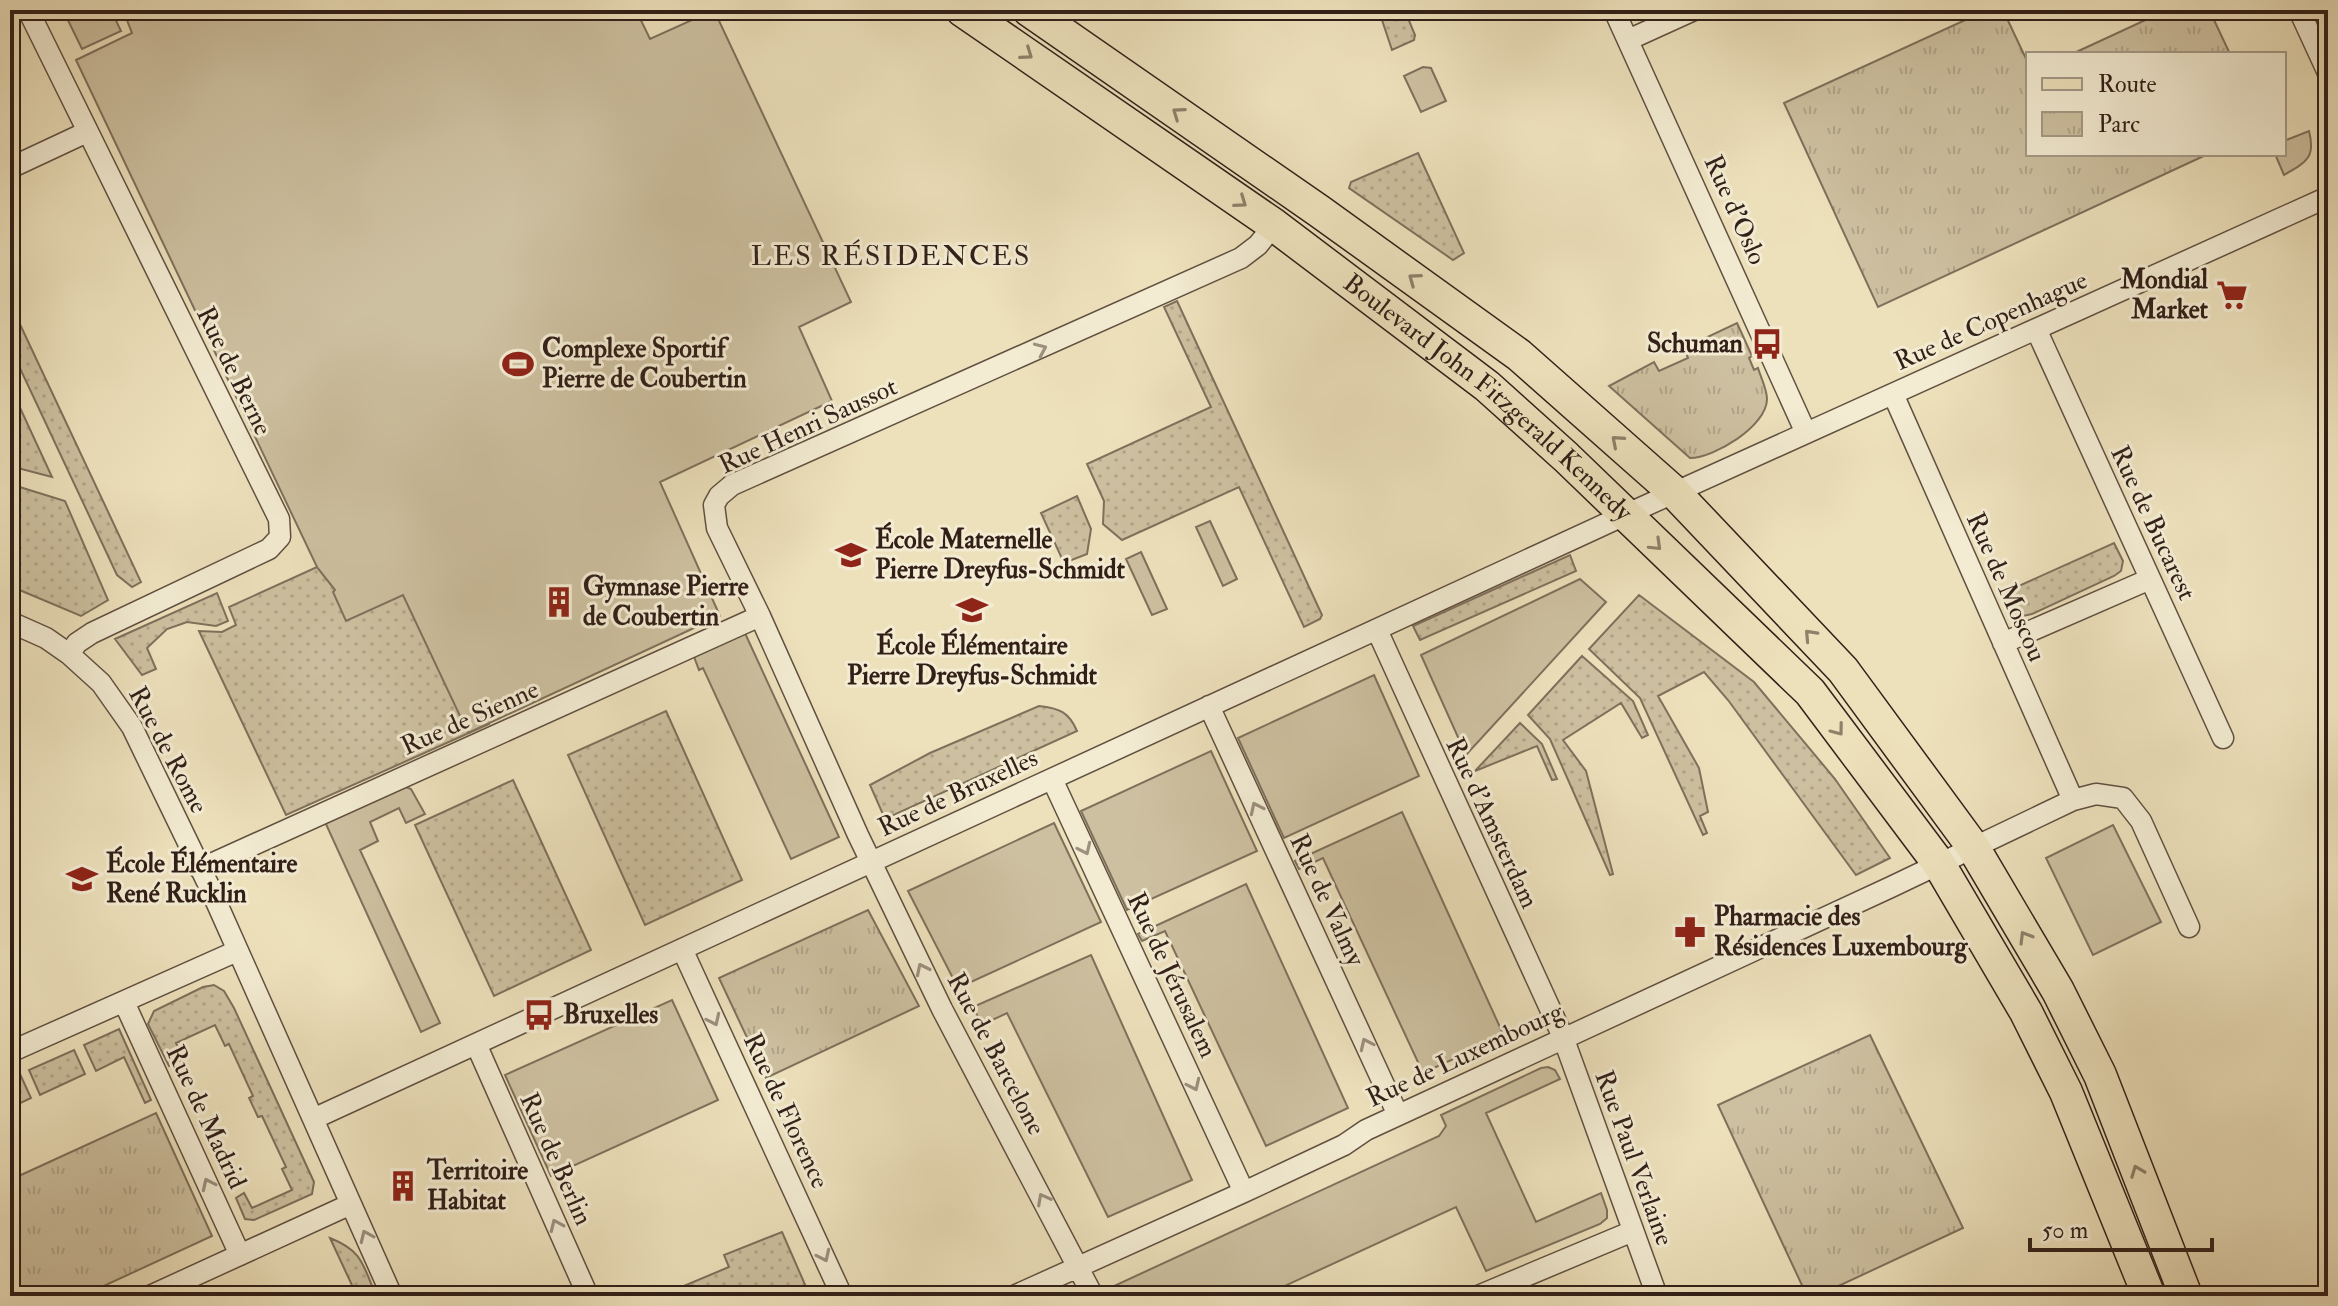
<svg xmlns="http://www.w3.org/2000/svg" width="2338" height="1306" font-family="'IM FELL Double Pica',serif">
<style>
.grass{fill:url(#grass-dots);stroke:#7f705c;stroke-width:2}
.park{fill:url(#park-tufts);stroke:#7f705c;stroke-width:2}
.garden{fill:#cdc0a0;stroke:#7f705c;stroke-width:2}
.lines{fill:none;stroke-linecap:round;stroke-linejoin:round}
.minor-casing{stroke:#605041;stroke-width:23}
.primary-casing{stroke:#311f18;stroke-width:35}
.minor{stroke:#f3ecd3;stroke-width:20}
.primary{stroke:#ede1bc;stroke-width:32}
.oneway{stroke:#8f806a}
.oneway2{stroke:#9c907f}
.labels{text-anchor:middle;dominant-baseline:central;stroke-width:6;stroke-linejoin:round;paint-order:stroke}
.street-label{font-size:26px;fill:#311f18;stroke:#f3ecd3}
.poi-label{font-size:26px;font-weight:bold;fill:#311f18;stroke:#f3ecd3;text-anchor:start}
.neighbourhood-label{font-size:28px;letter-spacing:2px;fill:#311f18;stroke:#f3ecd3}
</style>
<defs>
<pattern id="grass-dots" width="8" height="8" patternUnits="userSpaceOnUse" patternTransform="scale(2)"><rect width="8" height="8" fill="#cdc0a0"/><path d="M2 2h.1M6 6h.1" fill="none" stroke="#b0a589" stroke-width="1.8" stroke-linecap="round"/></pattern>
<pattern id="park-tufts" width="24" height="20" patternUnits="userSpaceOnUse" patternTransform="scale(2)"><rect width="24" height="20" fill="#cdc0a0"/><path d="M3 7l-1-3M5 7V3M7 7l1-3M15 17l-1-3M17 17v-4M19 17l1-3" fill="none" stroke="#b0a589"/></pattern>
</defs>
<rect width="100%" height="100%" fill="#ede1bc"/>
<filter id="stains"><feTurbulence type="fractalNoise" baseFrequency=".0025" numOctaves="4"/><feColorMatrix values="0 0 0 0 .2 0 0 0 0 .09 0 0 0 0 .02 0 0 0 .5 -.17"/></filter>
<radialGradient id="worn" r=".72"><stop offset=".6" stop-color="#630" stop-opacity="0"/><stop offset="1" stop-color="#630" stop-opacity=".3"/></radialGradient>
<path class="grass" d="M1405,11l10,24 -1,5 -22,10 -10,-30z
M1418,153l46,100 -11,7 -104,-72 2,-6z
M1177,301l145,314 -2,4 -16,8 -65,-140 -117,53 -19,-16 1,-23 -17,-37 124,-57 -47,-100z
M10,303l131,279 -9,5 -15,-12 -107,-228z
M10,386l42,91 -42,-11z
M10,484l55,17 43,99 -27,16 -71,-30z
M1077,496l14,33 -4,25 -23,9 -23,-50z
M2114,543l9,18 -2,10 -7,5 -82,38 -9,2 -13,-6 -9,-16z
M1570,555l6,16 -156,69 -7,-14z
M415,563l74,161 -203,91 -87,-184 23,1 14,-7 -7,-18 88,-40 23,29z
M217,593l11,28 -12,5 -29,-4 -20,7 -20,19 9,21 -14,6 -27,-36z
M1639,595l115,87 81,97 55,79 -34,17 -128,-175 -24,-28 -46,24 41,72 9,44 -8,4 7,17 -4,2 -63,-137 -51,-49z
M1582,656l51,45 15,34 -6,3 -21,-35 -58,37 23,31 27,103 -3,1 -60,-136 -22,-24z
M1039,706c20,2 30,6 38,25l-192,88 -15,-34 60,-32z
M666,711l76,169 -97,45 -77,-170z
M1520,723l22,21 15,35 -5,1 -15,-34 -62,25z
M513,780l78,170 -97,46 -79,-171z
M214,985l10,6 10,17 80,174 -2,12 -58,26 -9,-1 -9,-21 8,-5 8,15 40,-18 -10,-21 4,-2 -24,-51 -4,1 -9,-19 4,-2 -24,-52 -4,2 -10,-21 -39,18 7,16 -14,7 -21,-42 6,-13 49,-24z
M119,1029l32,71 -6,3 -21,-46 -28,14 -12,-26z
M74,1050l11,24 -45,21 -11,-25z
M20,1074l11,24 -21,10v-29z
M782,1232l28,64h-150l69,-29 -5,-12z
M330,1238c33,13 33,27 46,58h-19z"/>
<path class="park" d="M1987,10h16l25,53v91h180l-330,153 -94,-204z
M2167,10h65l-18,10 16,34h-158z
M1737,323l15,33 -3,2 5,12 4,-2c3,10 9,21 9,31 0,27 -53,59 -77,59l-81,-72 45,-24 5,9 29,-13 -4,-10z
M868,910l51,96 -153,72 -47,-100z
M1870,1035l93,193 -146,68h-10l-89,-191z
M156,1113l56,123 -130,60h-72v-116z"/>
<path class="garden" d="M63,10h48l10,21 -39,18z
M123,10h513l14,29 64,-29 137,292 -52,25 33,74 -172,81 60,134 -252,117 -65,-138 -57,26 -13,-29 2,-2 -18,-23 -241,-507 56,-27z
M1423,67l8,1 15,33 -25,11 -17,-36z
M2309,131c7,27 -3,31 -25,44l-9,-21h9v-13z
M1210,521l27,58 -14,7 -27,-59z
M1141,552l26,57 -15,6 -26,-56z
M1580,579l26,23 -140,153 -45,-100z
M744,631l95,206 -48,22 -88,-191 -4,2 -6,-16z
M1374,675l45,101 -135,62 -46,-100z
M1211,751l46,100 -130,59 -46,-99z
M403,786l8,3 14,25 -19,9 -7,-15 -29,14 8,19 -18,9 80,173 -19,9 -96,-210z
M1402,812l102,224 -81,37 -100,-215 -24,11 -4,-8z
M1054,823l47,99 -143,66 -50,-97z
M2113,825l48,97 -68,33 -47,-97z
M1246,884l102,224 -82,38 -101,-215 -23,10 -4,-7z
M1091,955l101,225 -84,37 -101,-204 -25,12 -9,-18z
M672,1000l46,100 -167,76 -46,-101z
M1548,1067l7,3 5,9 -74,34 50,109 65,-29 6,17v8l-7,6 -114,47 -30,-64 -193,89h-150l-2,-6 3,-4 325,-150 7,-10 -5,-11 100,-47z"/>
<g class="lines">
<defs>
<path id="minor" d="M28,10l251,509 1,18 -11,12 -177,84 -15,10 -8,11
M1614,10l192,423
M2299,10l29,63
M1628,40l66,-30
M10,168l77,-36
M2036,329l187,409
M1893,394l180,406 23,-6 27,4 18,23 48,106
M10,622l36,16 23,16 32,29 31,44 78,161 182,408
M1377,630l186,407 94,259
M2003,643l147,-64
M1209,706l189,409
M1052,779l192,413
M200,869l560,-253
M682,949l160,347
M124,1002l116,253
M476,1044l112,252
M10,1052l227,-101
M313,1119l1312,-604 703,-318
M150,1296l201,-92
M1014,1296l230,-104 100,-47 22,-15 65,-30 460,-213 182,-87
M1093,1296l-151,-287 -84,-174 -98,-219 -43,-88 -3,-23 5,-9 13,-11 509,-227 17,-13 16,-20
M1478,1296l155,-65"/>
<g id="primary">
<path id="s1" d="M962,10l312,215 213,161 79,71 244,235 129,172 87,148 40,80 83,204"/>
<path d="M1029,10l290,201 200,144 156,138 168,177 130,177 85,144 42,84 86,221"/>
</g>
</defs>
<use href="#minor" class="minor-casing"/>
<use href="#primary" class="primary-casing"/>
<use href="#minor" class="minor"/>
<use href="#primary" class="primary"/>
</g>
<defs><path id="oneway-chevron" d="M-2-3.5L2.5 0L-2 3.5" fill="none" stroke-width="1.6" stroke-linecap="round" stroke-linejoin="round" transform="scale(2)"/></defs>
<g class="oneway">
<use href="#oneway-chevron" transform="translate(1027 54) rotate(35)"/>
<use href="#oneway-chevron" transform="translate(1178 113) rotate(-145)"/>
<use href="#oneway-chevron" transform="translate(1241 202) rotate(35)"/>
<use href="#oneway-chevron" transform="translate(1414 279) rotate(-144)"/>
<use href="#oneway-chevron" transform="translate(1617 441) rotate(-139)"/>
<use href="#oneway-chevron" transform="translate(1656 545) rotate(44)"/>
<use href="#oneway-chevron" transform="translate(1810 635) rotate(-133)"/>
<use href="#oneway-chevron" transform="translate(1838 730) rotate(53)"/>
<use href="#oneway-chevron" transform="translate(2025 937) rotate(-121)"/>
<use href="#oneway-chevron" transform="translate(2137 1171) rotate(-111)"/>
</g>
<g class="oneway2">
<use href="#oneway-chevron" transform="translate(1041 349) rotate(-24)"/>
<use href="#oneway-chevron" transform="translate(1256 808) rotate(-115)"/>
<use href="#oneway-chevron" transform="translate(1085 849) rotate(65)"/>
<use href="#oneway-chevron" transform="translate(922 969) rotate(-116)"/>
<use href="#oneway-chevron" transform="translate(714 1020) rotate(65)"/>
<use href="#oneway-chevron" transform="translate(1366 1044) rotate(-115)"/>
<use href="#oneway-chevron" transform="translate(1194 1085) rotate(65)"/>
<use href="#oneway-chevron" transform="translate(208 1184) rotate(-115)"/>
<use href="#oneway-chevron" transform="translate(1043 1199) rotate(-118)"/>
<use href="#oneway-chevron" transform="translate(556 1225) rotate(-114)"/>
<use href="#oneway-chevron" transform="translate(366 1236) rotate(-114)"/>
<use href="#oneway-chevron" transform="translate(824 1256) rotate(65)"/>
</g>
<defs>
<symbol id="supermarket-bare" viewBox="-9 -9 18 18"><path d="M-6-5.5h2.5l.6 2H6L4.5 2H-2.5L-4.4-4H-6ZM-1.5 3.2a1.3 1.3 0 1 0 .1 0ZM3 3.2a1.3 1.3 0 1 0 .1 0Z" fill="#8f2418" stroke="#f3ecd3" stroke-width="2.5" paint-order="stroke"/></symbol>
<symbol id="bus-bare" viewBox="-9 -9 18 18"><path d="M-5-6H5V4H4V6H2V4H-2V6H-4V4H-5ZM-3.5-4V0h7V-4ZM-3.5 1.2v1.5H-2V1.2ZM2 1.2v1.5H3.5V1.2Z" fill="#8f2418" stroke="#f3ecd3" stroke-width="2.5" paint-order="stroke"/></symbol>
<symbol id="stadium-bare" viewBox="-9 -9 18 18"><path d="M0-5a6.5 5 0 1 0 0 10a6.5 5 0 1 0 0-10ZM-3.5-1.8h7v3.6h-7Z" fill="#8f2418" stroke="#f3ecd3" stroke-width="2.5" paint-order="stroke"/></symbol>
<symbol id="school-bare" viewBox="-9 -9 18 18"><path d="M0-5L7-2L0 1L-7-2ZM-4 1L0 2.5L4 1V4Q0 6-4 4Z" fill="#8f2418" stroke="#f3ecd3" stroke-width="2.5" paint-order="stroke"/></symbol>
<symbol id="building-bare" viewBox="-9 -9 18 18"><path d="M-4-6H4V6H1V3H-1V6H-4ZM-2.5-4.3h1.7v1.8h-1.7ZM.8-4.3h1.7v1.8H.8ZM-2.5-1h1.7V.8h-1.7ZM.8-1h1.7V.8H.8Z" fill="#8f2418" stroke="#f3ecd3" stroke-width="2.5" paint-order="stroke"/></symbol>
<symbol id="pharmacy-bare" viewBox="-9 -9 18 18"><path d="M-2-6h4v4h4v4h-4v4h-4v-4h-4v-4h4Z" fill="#8f2418" stroke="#f3ecd3" stroke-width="2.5" paint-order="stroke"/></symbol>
</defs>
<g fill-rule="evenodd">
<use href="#supermarket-bare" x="2210" y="273" width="44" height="44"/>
<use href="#bus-bare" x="1745" y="322" width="44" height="44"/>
<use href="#stadium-bare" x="496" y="342" width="44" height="44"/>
<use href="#school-bare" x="829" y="533" width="44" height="44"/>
<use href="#building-bare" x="537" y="580" width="44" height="44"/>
<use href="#school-bare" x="950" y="588" width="44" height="44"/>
<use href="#school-bare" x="60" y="857" width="44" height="44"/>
<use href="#pharmacy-bare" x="1668" y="910" width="44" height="44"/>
<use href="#bus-bare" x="517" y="993" width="44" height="44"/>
<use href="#building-bare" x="381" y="1164" width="44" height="44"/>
</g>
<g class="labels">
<g class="street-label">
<text transform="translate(1735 210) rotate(66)">Rue d'Oslo</text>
<text transform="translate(1991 321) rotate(-24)">Rue de Copenhague</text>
<text transform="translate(234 371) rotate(64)">Rue de Berne</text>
<text stroke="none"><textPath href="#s1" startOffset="654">Boulevard John Fitzgerald Kennedy</textPath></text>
<text transform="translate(808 426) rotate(-25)">Rue Henri Saussot</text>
<text transform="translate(2153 523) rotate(65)">Rue de Bucarest</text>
<text transform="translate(2006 587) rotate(66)">Rue de Moscou</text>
<text transform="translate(470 718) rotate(-24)">Rue de Sienne</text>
<text transform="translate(168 750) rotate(62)">Rue de Rome</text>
<text transform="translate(958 793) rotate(-25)">Rue de Bruxelles</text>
<text transform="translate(1492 823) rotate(65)">Rue d'Amsterdam</text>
<text transform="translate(1327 900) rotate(65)">Rue de Valmy</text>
<text transform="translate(1172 975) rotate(65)">Rue de Jérusalem</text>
<text transform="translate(996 1054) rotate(62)">Rue de Barcelone</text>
<text transform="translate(1465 1055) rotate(-25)">Rue de Luxembourg</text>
<text transform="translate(786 1111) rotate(65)">Rue de Florence</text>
<text transform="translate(206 1117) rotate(65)">Rue de Madrid</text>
<text transform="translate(1634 1158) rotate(70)">Rue Paul Verlaine</text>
<text transform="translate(556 1159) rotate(66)">Rue de Berlin</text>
</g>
<g class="poi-label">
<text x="2208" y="280" text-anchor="end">Mondial<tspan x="2208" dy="30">Market</tspan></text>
<text x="1743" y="344" text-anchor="end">Schuman</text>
<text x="542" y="349">Complexe Sportif<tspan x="542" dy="30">Pierre de Coubertin</tspan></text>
<text x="875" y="540">École Maternelle<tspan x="875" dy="30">Pierre Dreyfus-Schmidt</tspan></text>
<text x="583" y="587">Gymnase Pierre<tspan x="583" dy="30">de Coubertin</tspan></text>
<text x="972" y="646" text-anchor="middle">École Élémentaire<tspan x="972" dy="30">Pierre Dreyfus-Schmidt</tspan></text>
<text x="106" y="864">École Élémentaire<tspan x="106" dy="30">René Rucklin</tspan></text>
<text x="1714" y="917">Pharmacie des<tspan x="1714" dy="30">Résidences Luxembourg</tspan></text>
<text x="563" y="1015">Bruxelles</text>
<text x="427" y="1171">Territoire<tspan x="427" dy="30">Habitat</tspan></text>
</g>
<g class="neighbourhood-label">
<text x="891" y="256">LES RÉSIDENCES</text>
</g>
</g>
<rect width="2338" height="1306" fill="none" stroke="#ede1bc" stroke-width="40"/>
<rect x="12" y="12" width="2314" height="1282" fill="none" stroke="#311f18" stroke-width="4"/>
<rect x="20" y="20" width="2298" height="1266" fill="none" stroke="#311f18" stroke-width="2"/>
<rect x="2026" y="52" width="260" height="104" fill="#f3ecd3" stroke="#a59a88" stroke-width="2"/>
<rect x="2042" y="78" width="40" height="12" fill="#ede1bc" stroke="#a59a88" stroke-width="2"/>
<text x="2098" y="92" font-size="24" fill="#311f18">Route</text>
<rect x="2042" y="112" width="40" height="24" fill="url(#park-tufts)" stroke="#a59a88" stroke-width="2"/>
<text x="2098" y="132" font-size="24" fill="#311f18">Parc</text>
<path d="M2030 1238v12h182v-12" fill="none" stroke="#311f18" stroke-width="4"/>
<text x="2042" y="1238" font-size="24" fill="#311f18" stroke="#f3ecd3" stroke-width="6" paint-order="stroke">50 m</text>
<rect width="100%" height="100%" filter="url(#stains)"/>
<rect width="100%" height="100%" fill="url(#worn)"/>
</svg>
